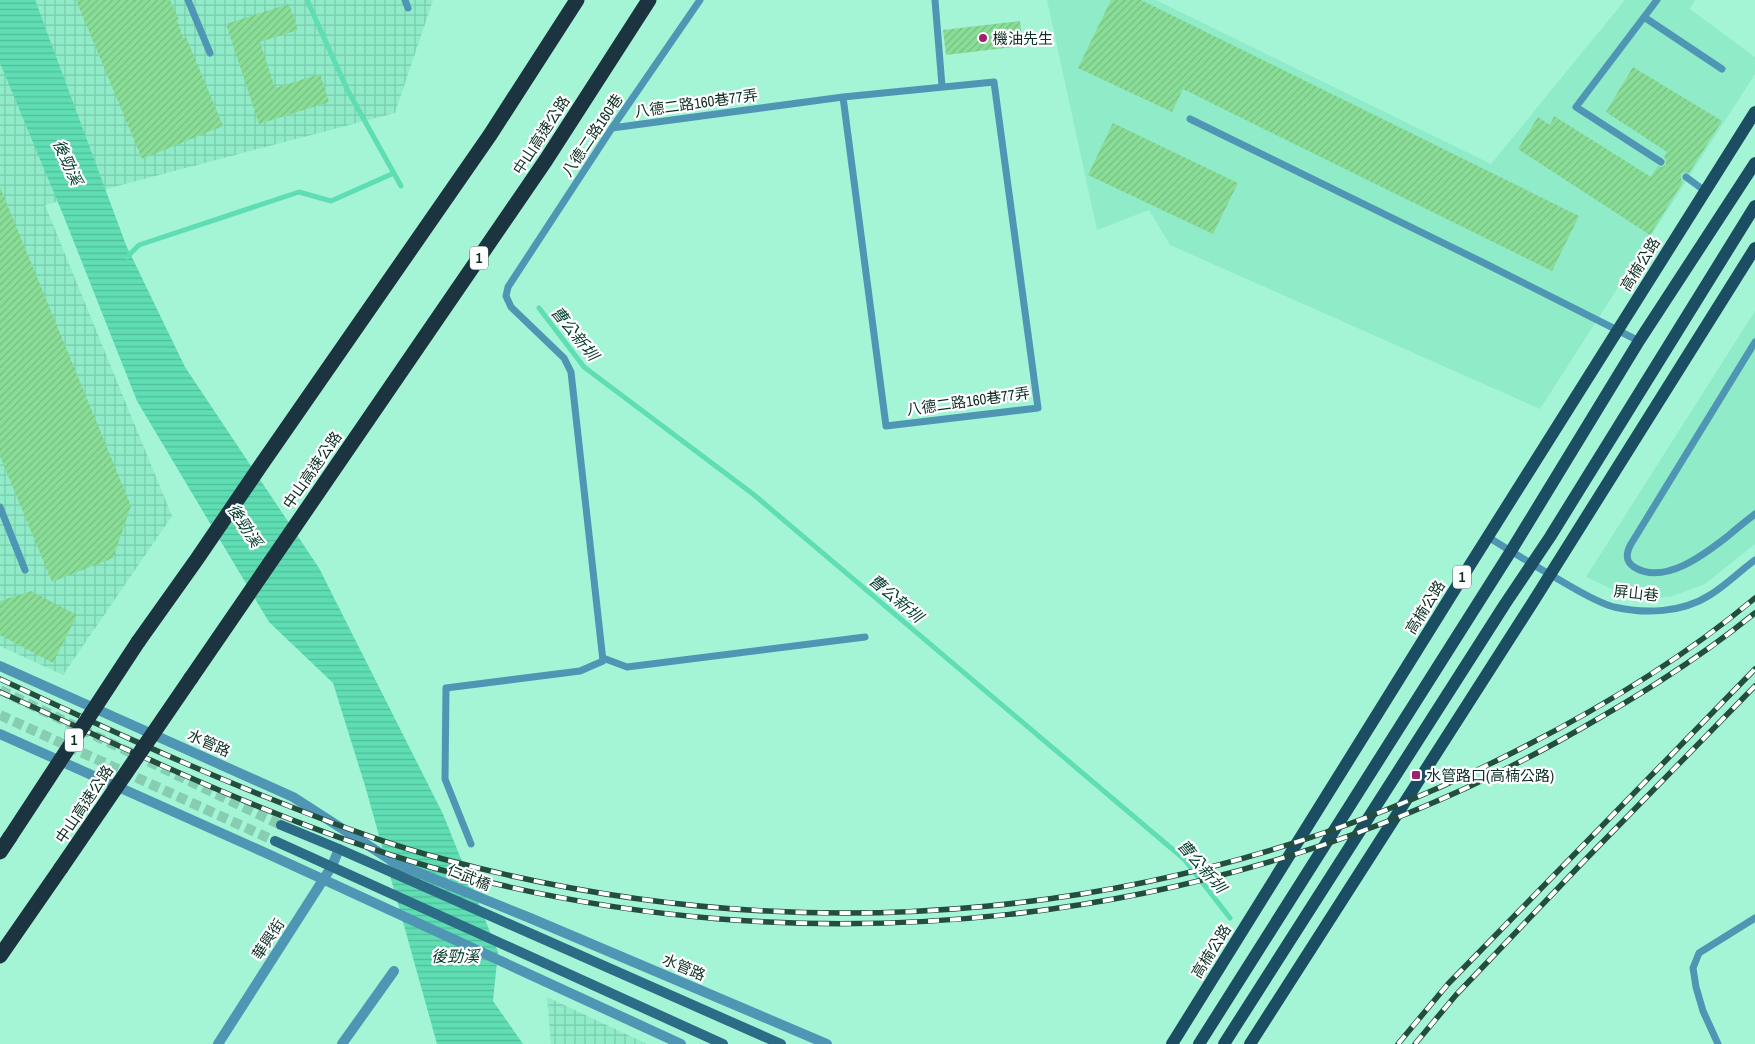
<svg xmlns="http://www.w3.org/2000/svg" width="1755" height="1044" font-family="'Archivo Narrow','Noto Sans TC',sans-serif">
<style>
.built{fill:#90ebc9}
.industrial{fill:url(#industrial-grid)}
.water{fill:url(#water-rules)}
.lines{fill:none;stroke-linecap:round;stroke-linejoin:round}
.stream{stroke:#5fddb3;stroke-width:5}
.building{fill:url(#building-hatch)}
.secondary-tunnel{stroke:#86cdb2;stroke-width:10;stroke-dasharray:10 5;stroke-linecap:butt}
.lane{stroke:#4f96b5;stroke-width:7}
.street{stroke:#4f96b5;stroke-width:10}
.secondary{stroke:#2c6c86;stroke-width:10}
.primary{stroke:#1b4e63;stroke-width:12}
.highway{stroke:#1b3440;stroke-width:15}
.rail-casing{stroke:#234d3f;stroke-width:5.5}
.rail{stroke:#fff;stroke-width:4;stroke-dasharray:11;stroke-linecap:butt}
.highway-bridge{stroke:#1b3440;stroke-width:15}
.poi-dot{fill:#a11f70;stroke:#fff;stroke-width:2}
.labels{text-anchor:middle;dominant-baseline:central;stroke-width:4.5;stroke-linejoin:round;paint-order:stroke}
.shield{fill:#fff;stroke:#556d66;stroke-width:1}
.shield-label{font-size:14px;font-weight:bold;fill:#0c2f24}
.poi-label{font-size:15px;fill:#0c2f24;stroke:#fff;text-anchor:start}
.street-label{font-size:15px;fill:#0c2f24;stroke:#fff}
.water-label{font-size:16px;font-style:italic;fill:#033d2d;stroke:#fff}
</style>
<defs>
<pattern id="industrial-grid" width="8" height="8" patternUnits="userSpaceOnUse" patternTransform="scale(1.25)"><rect width="8" height="8" fill="#90ebc9"/><path d="M0 4h8M4 0v8" fill="none" stroke="#7bcaac"/></pattern>
<pattern id="water-rules" width="6" height="5" patternUnits="userSpaceOnUse" patternTransform="scale(1.25)"><rect width="6" height="5" fill="#5fddb3"/><path d="M0 2.5h6" fill="none" stroke="#51be9a"/></pattern>
<pattern id="building-hatch" width="6" height="6" patternUnits="userSpaceOnUse" patternTransform="scale(1.25)"><rect width="6" height="6" fill="#89dd97"/><path d="M-1 1l2-2M0 6l6-6M5 7l2-2" fill="none" stroke="#75be82"/></pattern>
</defs>
<rect width="100%" height="100%" fill="#a4f5d6"/>
<path class="built" d="M1047,0h109l335,164 134,-164h70l-5,9 65,48v17l-215,335 -370,-164 -21,-35 -52,20z
M1755,311v233l-50,40 -35,13 -19,1 -17,-2 -16,-4 -32,-15z"/>
<path class="industrial" d="M0,0h433l-38,113 -350,92 127,311 -109,159 -63,-29z
M547,997l100,47h-96z"/>
<path class="water" d="M0,0h35l91,245 59,122 134,201 124,246 55,138 -5,49 30,43h-86l-71,-255 -33,-106 -64,-61 -132,-221 -73,-184 -64,-154z"/>
<g class="lines">
<path class="stream" d="M307,0l40,89 54,97
M127,257l12,-12 160,-53 32,9 63,-28
M539,308l45,59 169,127 431,365 46,59"/>
</g>
<path class="building" d="M76,0h94l9,20h-2l6,18 3,-1 37,89 -81,33z
M1111,0h30l438,216 -27,55 -369,-182 -11,23 -94,-44z
M289,4l9,26 -38,12 15,46 45,-14 9,28 -70,22 -33,-100z
M1020,21l3,25 -77,9 -3,-25z
M1633,67l89,54 -33,52 -5,-1 -3,2v5l2,3 -33,53 -132,-86 20,-32 12,8 4,-9 97,61 7,-11 5,1 3,-3v-4l-2,-3 3,-5 -61,-40z
M1113,123l125,60 -25,51 -125,-59z
M0,187l131,319 -18,52 -61,24 -52,-126z
M31,591l46,24 -24,48 -53,-28v-34z"/>
<g class="lines">
<path class="secondary-tunnel" d="M0,690l281,135
M0,715l275,126"/>
<path class="lane" d="M188,0l22,53
M405,0l3,8
M935,0l7,86
M1657,0l-81,107 85,55
M1644,17l78,52
M1190,119l292,143 157,79
M612,128l231,-31 151,-15 44,326 -152,18 -43,-329
M1686,177l19,14
M1755,342l-124,202c-5,9 -6,17 3,23 30,19 71,-13 94,-31 9,-8 18,-15 27,-22
M0,507l25,63
M1488,537c24,15 49,30 75,45 16,9 33,20 51,25 31,7 68,6 96,-12 16,-10 30,-24 45,-35
M603,658l24,9 238,-30
M471,844l-26,-65 1,-91 134,-17 23,-10 -32,-289 -7,-14 -53,-51 -5,-11 2,-9 104,-159 88,-128
M1718,1044l-15,-33 -7,-24 -3,-19 6,-15 56,-35"/>
<path class="street" d="M0,666l293,131 104,67 133,54 297,126
M0,734l268,120 413,190
M218,1044l114,-178 7,-17
M342,1044l52,-73"/>
<path class="secondary" d="M281,825l58,24 442,195
M275,841l448,203"/>
<path class="primary" d="M1172,1044l298,-479 285,-453
M1199,1044l312,-493 128,-210 116,-178
M1224,1044l281,-440 45,-67 205,-331
M1250,1044l283,-442 222,-354"/>
<path class="highway" d="M138,642l59,-83 62,-91 231,-333 87,-135
M191,678l355,-518 103,-160
M0,852l10,-15
M0,956l61,-88"/>
<defs>
<path id="rail" d="M0,679c88,41 176,82 266,118 58,23 116,46 177,62 360,97 733,64 1067,-105 86,-43 171,-94 245,-156
M0,692c142,64 283,133 434,176 374,105 785,61 1125,-127 68,-38 136,-79 196,-128
M1398,1044l50,-60 307,-315
M1415,1044l41,-49 128,-134 171,-175"/>
</defs>
<use href="#rail" class="rail-casing"/>
<use href="#rail" class="rail"/>
<path class="highway-bridge" d="M10,837l128,-195
M61,868l130,-190"/>
</g>
<g class="poi-dot">
<circle cx="983" cy="38" r="5"/>
<rect x="1411" y="770" width="10" height="10" rx="2.5"/>
</g>
<g class="labels">
<g class="shield">
<rect x="470" y="246.5" width="18" height="23" rx="4"/>
<rect x="1453" y="565.5" width="18" height="23" rx="4"/>
<rect x="65" y="728.5" width="18" height="23" rx="4"/>
</g>
<g class="shield-label">
<text x="479" y="258">1</text>
<text x="1462" y="577">1</text>
<text x="74" y="740">1</text>
</g>
<g class="poi-label">
<text x="993" y="38">機油先生</text>
<text x="1426" y="775">水管路口(高楠公路)</text>
</g>
<g class="street-label">
<text transform="translate(696 103) rotate(-8)">八德二路160巷77弄</text>
<text transform="translate(541 135) rotate(-57)">中山高速公路</text>
<text transform="translate(592 135) rotate(-56)">八德二路160巷</text>
<text transform="translate(1640 264) rotate(-58)">高楠公路</text>
<text transform="translate(968 401) rotate(-8)">八德二路160巷77弄</text>
<text transform="translate(312 470) rotate(-55)">中山高速公路</text>
<text transform="translate(1636 593) rotate(6)">屏山巷</text>
<text transform="translate(1425 607) rotate(-58)">高楠公路</text>
<text transform="translate(209 743) rotate(24)">水管路</text>
<text transform="translate(84 804) rotate(-56)">中山高速公路</text>
<text transform="translate(469 877) rotate(22)">仁武橋</text>
<text transform="translate(268 939) rotate(-57)">華興街</text>
<text transform="translate(1211 951) rotate(-58)">高楠公路</text>
<text transform="translate(684 967) rotate(23)">水管路</text>
</g>
<g class="water-label">
<text transform="translate(68 162) rotate(66)">後勁溪</text>
<text transform="translate(575 333) rotate(51)">曹公新圳</text>
<text transform="translate(245 525) rotate(57)">後勁溪</text>
<text transform="translate(896 598) rotate(40)">曹公新圳</text>
<text transform="translate(1202 866) rotate(49)">曹公新圳</text>
<text x="455" y="956">後勁溪</text>
</g>
</g>
</svg>
